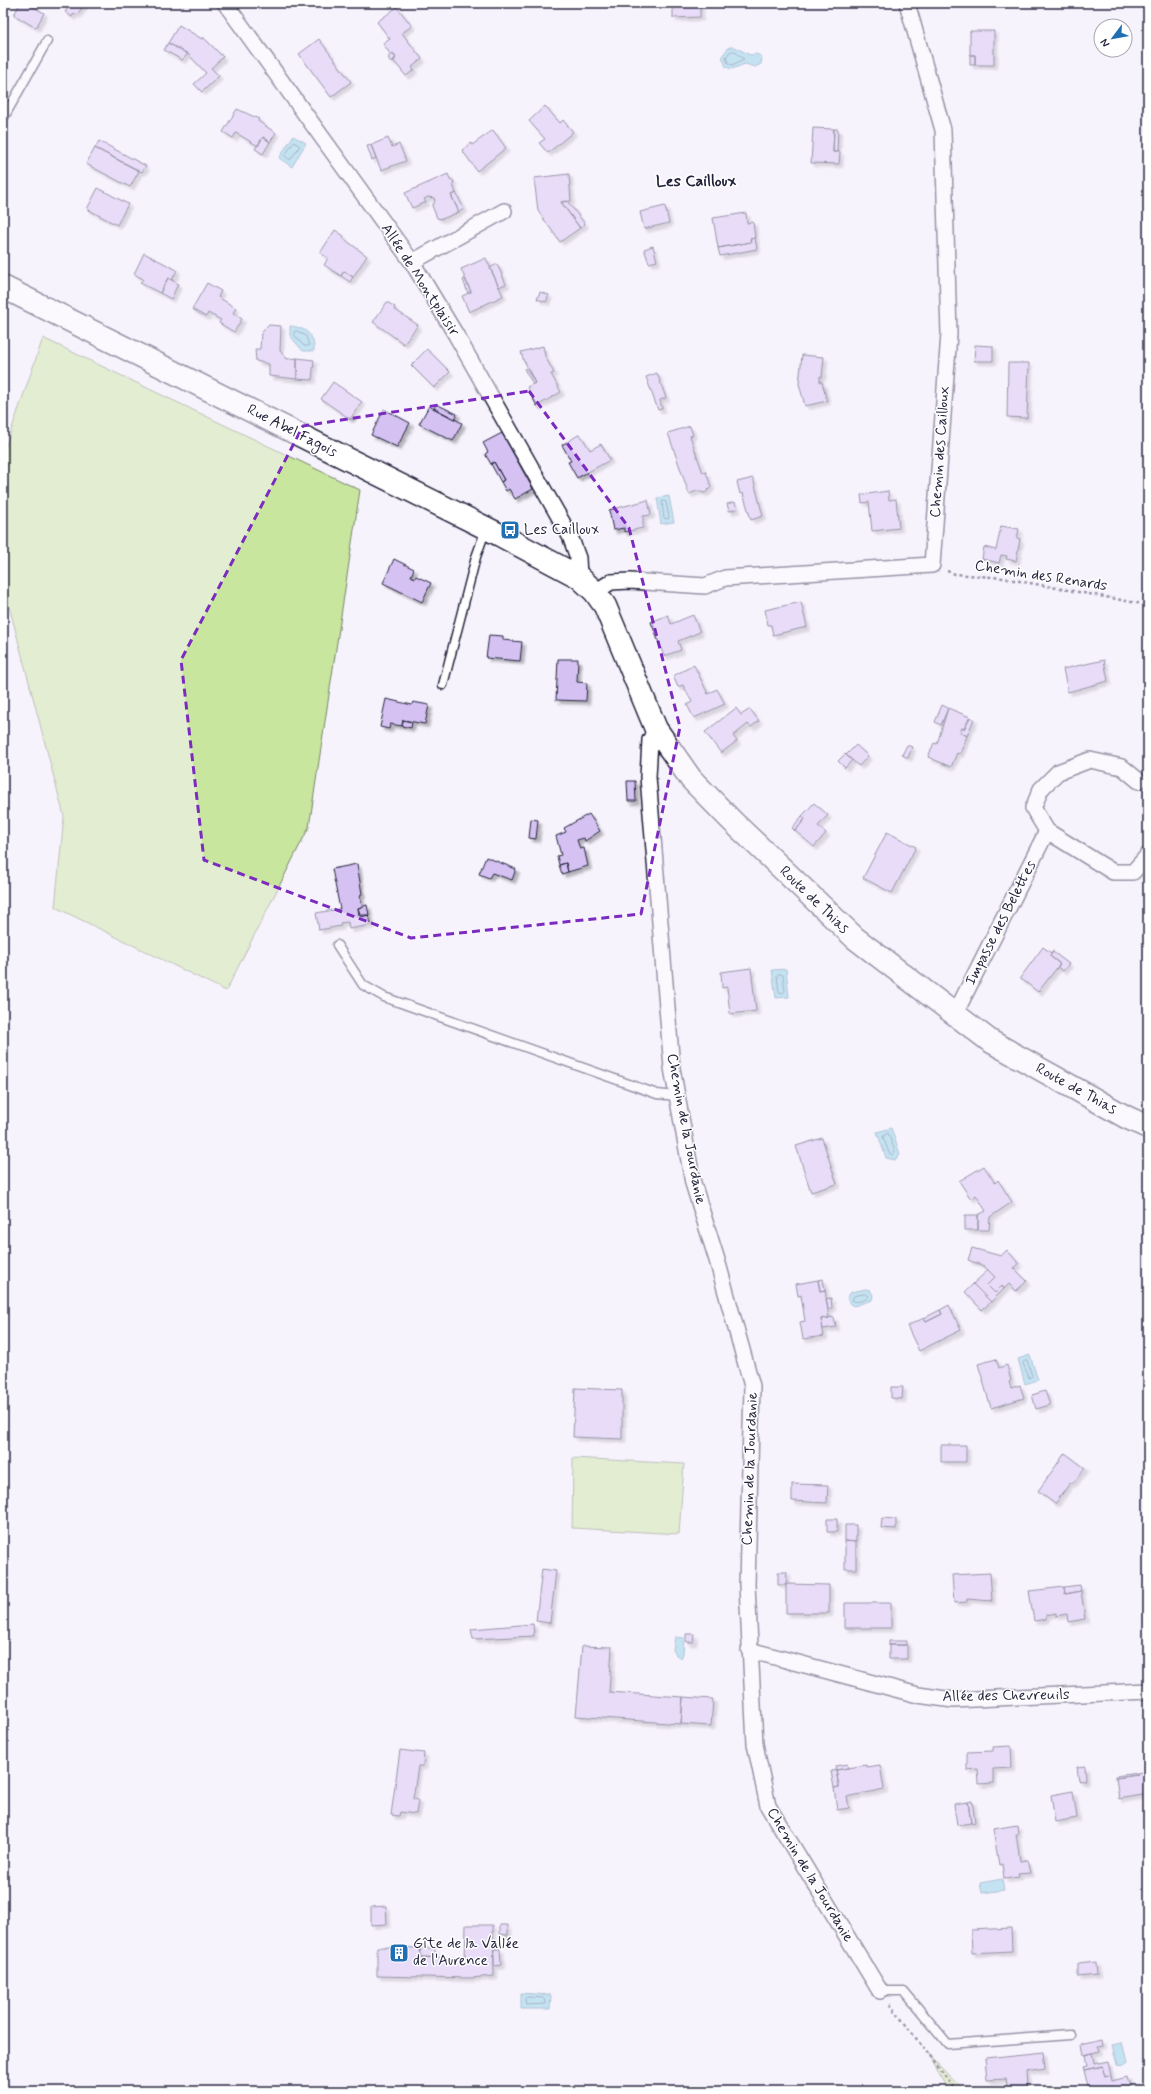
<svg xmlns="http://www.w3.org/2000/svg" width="1151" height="2094" font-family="Mynerve,sans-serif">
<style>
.green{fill:#c8e69d;stroke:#75846c}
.water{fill:#85d0e5;stroke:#5d8aa1}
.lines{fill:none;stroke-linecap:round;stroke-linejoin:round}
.shore{stroke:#4a687f;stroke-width:1}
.building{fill:#d5c2f3;stroke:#22223b;filter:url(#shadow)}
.lane-casing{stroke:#22223b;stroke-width:11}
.street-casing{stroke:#22223b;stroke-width:18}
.secondary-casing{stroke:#22223b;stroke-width:25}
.path{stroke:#22223b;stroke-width:2.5;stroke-dasharray:3 3;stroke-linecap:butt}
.lane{stroke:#fff;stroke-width:8}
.street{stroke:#fff;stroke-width:15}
.secondary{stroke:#fff;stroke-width:22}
.marked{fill:none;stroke:#7b2cbf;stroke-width:3;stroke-dasharray:8 5;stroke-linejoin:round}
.labels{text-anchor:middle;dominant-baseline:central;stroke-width:3;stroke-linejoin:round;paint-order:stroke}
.street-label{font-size:15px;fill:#22223b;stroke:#fff}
.poi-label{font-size:15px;fill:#22223b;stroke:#fff;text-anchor:start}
.neighbourhood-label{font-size:16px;font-weight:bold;fill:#22223b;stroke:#fff}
</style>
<defs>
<filter id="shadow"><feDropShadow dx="3.5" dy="3.5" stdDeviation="1" flood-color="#0004"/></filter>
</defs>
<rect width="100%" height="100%" fill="#f7f3fd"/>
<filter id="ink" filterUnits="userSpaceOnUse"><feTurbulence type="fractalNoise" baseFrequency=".025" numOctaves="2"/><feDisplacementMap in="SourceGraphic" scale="8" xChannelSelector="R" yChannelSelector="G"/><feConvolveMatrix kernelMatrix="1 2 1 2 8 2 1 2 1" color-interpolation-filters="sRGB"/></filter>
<g filter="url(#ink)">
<path class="green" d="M43,338l317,152 -51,337 -83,164 -171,-84 9,-91 -61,-233v-129z
M573,1458l111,6 -5,70 -107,-6z
M929,2055l35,36h-16z"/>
<path class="water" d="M729,47h6l15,8c6,-1 8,-2 12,3l-1,6 -6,3 -10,-3 -13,5 -6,-2 -4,-11z
M293,136l13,7 -14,24 -13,-9z
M290,326c15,1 25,9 24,25h-11l-13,-15z
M669,496l5,26 -13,2 -4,-26z
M786,969l3,28 -13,1 -4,-28z
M891,1128l9,26 -5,6 -9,-2 -9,-26z
M866,1289l4,1 3,5 -1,5 -18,6 -4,-2 -3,-6 4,-6z
M1030,1355l8,25 -13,4 -7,-25z
M675,1637l9,1 -1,16 -2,4 -4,-1 -4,-7z
M1002,1879l2,11 -22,3 -2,-10z
M521,1993l30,2 -1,14h-29z
M1121,2043l5,20 -4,3 -5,-1 -5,-20z"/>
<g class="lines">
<path class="shore" d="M734,51l10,8 -12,6 -4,-2 -2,-6 4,-5z
M294,142l6,4 -10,14 -5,-4z
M297,331l9,5 3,10h-5l-10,-11v-3z
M663,501l3,1 3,15 -1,2 -4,-1 -2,-15z
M779,974l4,1 2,16 -2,2 -4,-1 -2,-16z
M888,1133l7,18 -2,4 -4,-2 -6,-16z
M865,1294l4,2c-3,5 -13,7 -17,4l2,-4z
M1027,1360l5,16 -3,2 -6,-15z
M527,1997l18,1 1,6 -20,1 -1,-6z"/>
</g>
<path class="building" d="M20,3h6l18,10 -8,15 -22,-13z
M71,3h14l-8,12 -3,-2 -2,4 -7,-5z
M662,3h38v14l-27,1v-14z
M397,7l15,19 -10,7 20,26 -10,8 2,3 -8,6 -13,-16 3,-2 -3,-4 -2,1 -8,-11 7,-5 -13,-17z
M179,25l23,14 1,-2 20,20 -12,11 8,8 -17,16 -8,-8 12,-11 -18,-19 -20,-11z
M970,31h24v34h-19v-10h-5z
M319,39l32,43 -20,15 -32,-43z
M168,43l20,11 -6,6 -18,-10z
M388.5 58a3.5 3.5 0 1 1 7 0a3.5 3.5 0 1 1-7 0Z
M970,55h5v10h-5z
M545,106l15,17 3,-3 10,12 -25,21 -9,-10 6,-4 -16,-18z
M237,109l22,10 -1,2 18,12 -6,9 -7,-5 -5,9 -22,-13 -3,5 -10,-6z
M813,128l21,1 -1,23h7l-1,12 -28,-1z
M834,129h4l-1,23h-4z
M493,130l13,18 -29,23 -15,-21 9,-7 1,2z
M263,137l7,5 -7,12 -8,-5z
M388,138l4,9 7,-3 7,17 -25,9 -10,-25z
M99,141l47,25 -4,6 -47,-24z
M371,145l5,13 -4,2 -5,-14z
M95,148l44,23 -9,16 -44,-23z
M448,174l2,5 4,2 -1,4 3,8 -5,2 8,17 -17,7 -5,-1 -5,-12 3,-5 -1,-3 -6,-1 -4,2 2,3 -14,6 -7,-15z
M569,174l2,27 -10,1 19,26 -20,14 -22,-31 -4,-33z
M98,188l30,16 -11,21 -30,-16z
M456,193l8,16 -5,3 -8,-17z
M567,201l18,23 -5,4 -19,-26z
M665,206l4,17 -25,6 -4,-17z
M746,213l1,10 6,-1 2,16 -5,1 1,3 -33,6 -5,-30z
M335,230l9,6 -1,2 24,18 -14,21 -9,-6 -3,5 -17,-11 4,-7 -8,-5z
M755,238l2,11 -37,7 -2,-8 33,-6 -1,-3z
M653,246l4,15 -8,2 -5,-14z
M144,253l33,17 -5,10 -4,-2 -8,15 -20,-10 3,-4 -9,-5z
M486,258l17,38 -34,16 -7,-16 9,-4 -10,-23z
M497,264l9,20 -7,3 -9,-19z
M344,271l9,6 -3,5 -9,-6z
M168,278l10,6 -7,15 -11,-6z
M465,279l6,13 -3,1 -5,-13z
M207,283l14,8 -3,6 18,11 -3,5 9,6 -8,13 -15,-9 2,-3 -13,-7 -2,4 -14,-8z
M540,292l9,3 -3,7 -9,-3z
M387,302l8,5 -1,2 24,16 -14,19 -31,-22z
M269,325l12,1 -1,25 7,8 10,-1v21l-28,-3v-12l-13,-3 -1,-12h5l1,-16z
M975,345l18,1v15h-19z
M543,346l2,10 9,17 -3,1 10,18 -24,14 -10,-19 8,-4 -10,-21h-1l-3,-10z
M427,349l23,23 -16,16 -23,-23z
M802,355l22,2 -2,20 -2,-1v6h2l5,19 -22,5 -6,-22z
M297,358l17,2 -2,20 -15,-1z
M1008,363h21l-2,55 -20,-1z
M526,368l9,15 -2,1 -9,-15z
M657,373l9,25 -6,2 2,9 -4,1 -12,-33z
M333,382l29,20 -12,17 -29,-20z
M436,404l21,10 -2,5 -21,-11z
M429,406l33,17 -9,18 -34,-17z
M384,409l26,14 -13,24 -26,-12z
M690,426l3,9 -3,1 13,37 3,-1 5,15 -6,6 -8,-2 -8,3 -21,-61z
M502,433l31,56 -18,10 -6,-10 -3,2 -5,-9 3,-2 -10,-18 -3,2 -6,-10 3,-2 -5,-9z
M580,434l10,16 11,-6 9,16 -33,18 -9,-16 3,-1 -9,-16z
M494,462l10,18 -3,2 -10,-18z
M753,478l10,38 -12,4 -8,-27 -3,1 -3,-12z
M888,491l1,9 7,-1 3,29 -27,3 -3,-29 -7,1 -1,-8z
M648,500l3,15 -8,1v12l-19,4v-4l-11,2 -4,-20z
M735,502l2,7 -8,2 -2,-7z
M1001,526l18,3 -2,9 3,1 -4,22 -10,-2 1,-3 -6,-1 -2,8 -17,-4 2,-12 12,3z
M394,559l20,10 -3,7 4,2 1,-2 15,7 -9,19 -39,-19z
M801,602l6,25 -34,8 -2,-10h-3l-3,-15z
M668,615l3,9 22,-9 7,17 -22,9 3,9 -17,6 -13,-34z
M489,635l14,1v4l19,2 -2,19 -34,-3z
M558,659h20l-1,23 10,1 -1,18 -30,-1z
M1104,660l4,21 -40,11 -5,-23z
M694,665l14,29 9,-5 8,15 -31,14 -7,-13 5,-3 -9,-17 -5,2 -5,-11z
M386,699l26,6 1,-3 16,3 -4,19 -22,-4 -1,6 -12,-2 -1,5 -9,-2z
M942,705l6,3 -7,17 -6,-3z
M736,708l5,7 9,-6 9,12 -8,6 -3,-3 -15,12 4,5 -16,12 -16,-21z
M948,708l22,9 -6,12 -2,-1 -2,4 7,4 -7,18 -3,-1 -6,14 -23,-10 6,-14 3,1z
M970,717l4,2 -7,17 -7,-4 2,-4 2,1z
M403,720l9,2 -1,6 -9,-2z
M856,745l12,11 -9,10 -13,-11z
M907,745l5,2 -4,11 -6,-3z
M845,754l7,6 -7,8 -7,-7z
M627,781h8l1,20h-8z
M814,803l14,12 -10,11 8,7 -12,14 -19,-16 10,-12 -3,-3z
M589,814l11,17 -15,10 -1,-3 -7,2 3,9 4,-1 4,18 -20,6 -2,-9 -7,2 -2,-9 4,-1 -5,-19 10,-4 -2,-4z
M802,816l3,3 -10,12 -3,-3z
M531,819l7,1 -2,19 -7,-1z
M887,832l29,15 -24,46 -29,-15z
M486,857l30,12 -4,11 -20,-7 -3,5 -10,-4z
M566,863l2,9 -6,2 -3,-9z
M357,864l5,30 -2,1 2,12 -4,1 1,7h10l2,10 -22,4 -1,-7 -8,1 1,3 -22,4 -3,-17 24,-4 -8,-40z
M367,905l2,10 -8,2 -3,-9z
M1043,947l8,6 2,-3 -3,6 10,8 -22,28 -18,-14z
M1053,952l16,12 -6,7 -6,-4 3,-3 -10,-8z
M751,968l5,43 -26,3 -3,-27 -5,1 -1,-16z
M822,1138l15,46 -26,8 -15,-46z
M984,1166l11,17 3,-3 14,22 -22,15 -1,13h-11v-15l8,-4 -10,-16 -5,4 -12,-18z
M965,1215h13v15h-13z
M972,1248l29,8 6,-6 12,14 -5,4 13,13 -11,10 -7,-7 -5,5 -2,-3 -7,7 -8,-8 8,-8 -11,-11 -16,-6z
M988,1270l7,7 -8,8 8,8 7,-7 2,3 -13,13 -18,-18z
M823,1279l2,11 -5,1 -2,-11z
M818,1280l2,11 5,-1 4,28 -8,1 3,17 -21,3 -3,-17 5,-1 -4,-26 -3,1 -2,-12z
M973,1284l18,18 -9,8 -17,-18z
M831,1298l1,10 -4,1 -2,-10z
M949,1305l12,25 -42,21 -12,-25 17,-8 2,4 16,-8 -2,-4z
M940,1310l2,4 -16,8 -2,-4z
M834,1317l2,10 -13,2 -2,-10z
M996,1359l3,9 8,-3 4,16 -2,1 2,6 9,-3 4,13 -33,10 -13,-44z
M891,1387h12l-1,12 -11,-1z
M575,1388l47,2v49l-49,-2z
M1045,1391l5,14 -14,4 -4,-14z
M941,1445h25v17h-25z
M1065,1453l20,15 -12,15h-3l-15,21 -17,-13z
M792,1484l36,1 -1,18 -35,-2z
M882,1518l14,1v10l-15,-1z
M827,1519h10v13h-10z
M845,1525h11v17l-11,-1z
M845,1541l11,1v27h-11z
M542,1569l14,2 -6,52 -14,-2z
M778,1572h9l-1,13h-8z
M990,1573l2,28 -25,-2v3l-13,1 -2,-28z
M786,1584l43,1v28h-43z
M1080,1585l1,6 -16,3 -1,-7z
M1064,1587l1,7 16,-3 4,28 -17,3 -1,-8 -11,2v-3l-10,2v4l-12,2 -5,-30z
M845,1603h46v25h-46z
M533,1624l1,12 -61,3 -2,-10z
M686,1634h8l-1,8h-7z
M889,1641h18v4h-18z
M889,1645h18v14h-18z
M582,1646l30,1 -3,45 74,5 -2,27 -105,-8z
M683,1697l30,2 -2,27 -30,-2z
M1011,1746l1,22 -19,1v14l-14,1 -1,-15 -11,1v-18l26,-1v-4z
M400,1750l24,3 -1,13h-5l-5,33 5,1 -2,14 -16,-2 -1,4 -8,-1z
M847,1764l1,4 -12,2 -1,-4z
M866,1765v2l14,-2 4,24 -37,8 2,11 -12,2 -3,-22 5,-1 -3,-17z
M1085,1766l1,14 -7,1 -2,-14z
M836,1770l3,17 -5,1 -3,-17z
M1148,1771v23l-29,5 -3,-21 21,-3v-2z
M1137,1773v2l-21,3v-2z
M1073,1791l4,27 -22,4 -4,-27z
M972,1801l3,21 -4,1 -3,-21z
M968,1802l3,21 -14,2 -3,-21z
M1017,1825l1,9h-2l4,27 7,-1 3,13 -12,1 1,3 -15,2 -2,-15 -3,1 -6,-36z
M386,1906l1,18 -16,1v-18z
M466,1925h27l1,51 -24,2 -93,-2v-29l43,1 1,9 44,1z
M500,1925h8v10l-8,-1z
M1011,1928l1,23 -40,2 -1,-23z
M420,1948h15v10l-14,-1z
M494,1949h6l1,16 -7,1z
M1096,1962l1,13 -19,2v-13z
M1103,2039l1,6 -6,1 2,6 -17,4 -2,-12z
M1044,2052l2,16 -19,3 1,20h-20l-2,-12 -19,1 -2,-22z
M1092,2054l2,10 14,-3 3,14 -6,2 -3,-11 -19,4 -1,-3 4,-1 -2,-10z
M1102,2066l3,11 6,-2 1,6 15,-4 4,14h-41l-1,-4h-2l-4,-17z"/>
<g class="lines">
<defs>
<path id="lane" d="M3,119l44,-78
M443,685l33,-128 10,-28
M337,945l26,40 21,12 273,97 19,2
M880,1991h24l44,53 122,-9"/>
<path id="street" d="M225,3l187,259 44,73 114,201 8,22 1,19
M412,262l92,-51
M595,592l16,-10 19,-1 75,5 20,-8 207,-13 17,-231 -6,-204 -36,-127
M656,729l-6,11 -2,37 24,291 21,115 24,77 35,126 -5,199 8,159 13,62 112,185
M1047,831l66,41h20l15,-17
M955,1014l92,-183 -14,-23 8,-19 17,-17 32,-12 32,7 17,14
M749,1650l169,45 35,5 195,-9"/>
<path id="secondary" d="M3,287l497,248 79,42 16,15 10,14 51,123 35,50 41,42 123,117 135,103 136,76 22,10"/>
</defs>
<use href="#lane" class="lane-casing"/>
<use href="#street" class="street-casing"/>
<use href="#secondary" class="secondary-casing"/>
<path class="path" d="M947,571l8,3 48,4 145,27
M890,2004l66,87"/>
<use href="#lane" class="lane"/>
<use href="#street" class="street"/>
<use href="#secondary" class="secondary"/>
</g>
</g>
<path d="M0 0H1151V2094H0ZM529,391l100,137 51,199 -39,187 -230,24 -207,-78 -23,-200 122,-234z" fill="#f7f3fd" fill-opacity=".55" fill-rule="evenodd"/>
<path class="marked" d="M529,391l100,137 51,199 -39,187 -230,24 -207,-78 -23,-200 122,-234z"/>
<defs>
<symbol id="bus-square" viewBox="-11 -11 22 22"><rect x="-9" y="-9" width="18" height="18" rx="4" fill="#1f6fb2" stroke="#fff"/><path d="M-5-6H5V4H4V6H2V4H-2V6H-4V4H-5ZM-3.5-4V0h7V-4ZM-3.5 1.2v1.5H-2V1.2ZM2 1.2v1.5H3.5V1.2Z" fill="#fff"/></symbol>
<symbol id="building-square" viewBox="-11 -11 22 22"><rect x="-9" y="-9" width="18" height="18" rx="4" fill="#1f6fb2" stroke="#fff"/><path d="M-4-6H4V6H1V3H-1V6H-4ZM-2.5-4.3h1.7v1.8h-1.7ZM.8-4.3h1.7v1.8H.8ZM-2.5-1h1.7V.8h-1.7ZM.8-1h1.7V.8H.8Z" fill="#fff"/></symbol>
</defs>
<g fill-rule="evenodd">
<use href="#bus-square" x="499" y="519" width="22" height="22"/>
<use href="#building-square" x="388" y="1942" width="22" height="22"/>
</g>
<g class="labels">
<g class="street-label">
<text transform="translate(420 280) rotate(57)">Allée de Montplaisir</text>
<text transform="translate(292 431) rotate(27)">Rue Abel Fagois</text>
<text transform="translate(940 452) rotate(-86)">Chemin des Cailloux</text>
<text transform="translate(1041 576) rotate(9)">Chemin des Renards</text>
<text transform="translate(814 900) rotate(44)">Route de Thias</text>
<text transform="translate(1001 923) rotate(-63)">Impasse des Belettes</text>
<text transform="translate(1076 1089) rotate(29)">Route de Thias</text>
<text transform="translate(686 1129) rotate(79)">Chemin de la Jourdanie</text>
<text transform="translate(750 1469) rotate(-88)">Chemin de la Jourdanie</text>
<text transform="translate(1006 1696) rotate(-1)">Allée des Chevreuils</text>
<text transform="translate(810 1875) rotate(59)">Chemin de la Jourdanie</text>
</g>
<g class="poi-label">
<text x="524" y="530">Les Cailloux</text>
<text x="413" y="1944">Gîte de la Vallée<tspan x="413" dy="17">de l'Aurence</tspan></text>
</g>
<g class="neighbourhood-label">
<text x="696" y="181">Les Cailloux</text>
</g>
</g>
<rect width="1151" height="2094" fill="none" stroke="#fff" stroke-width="16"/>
<rect x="8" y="8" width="1135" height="2078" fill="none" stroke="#22223b" stroke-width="1.5" filter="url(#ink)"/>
<g transform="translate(1113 38) rotate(238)"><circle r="19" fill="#ffffff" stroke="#a7a7b1"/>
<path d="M0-3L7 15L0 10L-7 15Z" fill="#1f6fb2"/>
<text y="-6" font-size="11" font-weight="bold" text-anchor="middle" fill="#22223b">N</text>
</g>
</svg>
